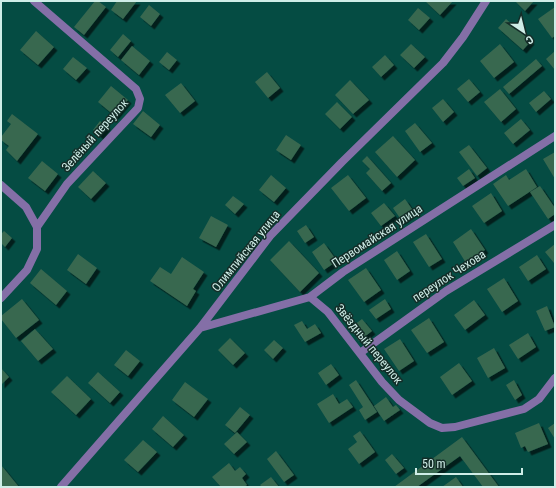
<svg xmlns="http://www.w3.org/2000/svg" width="556" height="488" font-family="'Roboto Condensed',sans-serif">
<style>
.building{fill:#386750;filter:url(#shadow)}
.lines{fill:none;stroke-linecap:round;stroke-linejoin:round}
.minor{stroke:#846fa7;stroke-width:8}
.labels{text-anchor:middle;dominant-baseline:central;stroke-width:3;stroke-linejoin:round;paint-order:stroke}
.street-label{font-size:12px;fill:#cfede7;stroke:#142d28}
</style>
<defs>
<filter id="shadow"><feDropShadow dx="3.5" dy="3.5" stdDeviation="0" flood-color="#0009"/></filter>
</defs>
<rect width="100%" height="100%" fill="#054c43"/>
<path class="building" d="M95,1h3l8,6 -22,28 -10,-8z
M117,1h20l-14,18 -12,-9z
M425,1h28l-13,14z
M515,1h19l-9,10z
M149,5l11,9 -9,12 -11,-9z
M555,7v29l-3,2 -14,-19z
M418,8l12,10 -11,12 -11,-10z
M506,19l25,22 -8,9 -25,-22z
M36,31l18,16 -16,18 -18,-15z
M123,34l8,7 -13,16 -8,-7z
M411,44l14,13 -11,11 -14,-13z
M500,44l14,18 -20,16 -14,-17z
M132,46l18,15 -11,14 -18,-15z
M555,51v19l-9,-11z
M167,52l10,8 -8,10 -10,-8z
M385,55l9,10 -13,12 -9,-10z
M73,57l14,11 -11,12 -13,-11z
M536,59l6,7 -33,28 -6,-7z
M267,72l13,16 -12,10 -13,-16z
M469,79l11,13 -12,10 -11,-13z
M350,80l19,20 -16,14 -18,-19z
M181,83l14,18 -15,12 -15,-18z
M111,86l17,14 -13,16 -17,-14z
M500,89l16,20 -15,13 -17,-20z
M544,91l7,8 -15,13 -7,-9z
M443,99l11,13 -11,10 -11,-14z
M337,102l15,15 -12,12 -15,-15z
M143,111l17,14 -9,12 -18,-13z
M12,114l26,20 -21,27 -11,-11 3,-4 -8,-6v-3l10,-13 -4,-3z
M521,119l9,11 -17,14 -9,-11z
M100,121l7,6 -7,9 -7,-6z
M415,123l17,20 -12,9 -15,-21z
M286,135l15,10 -10,15 -15,-10z
M393,136l22,24 -18,17 -22,-25z
M469,145l18,23 -10,8 -18,-24z
M555,152v27l-12,-20z
M367,156l24,27 -9,8 -16,-18 4,-4 -8,-8z
M42,161l16,13 -13,17 -17,-13z
M469,169l6,9 -12,8 -6,-8z
M526,169l11,18 -29,19 -15,-22 13,-9 3,5z
M93,171l13,12 -15,16 -13,-12z
M271,175l15,13 -12,14 -15,-12z
M348,175l18,23 -17,13 -18,-23z
M540,186l15,22v6l-7,5 -18,-27z
M491,193l11,18 -18,12 -12,-17z
M233,196l11,8 -9,10 -10,-9z
M405,199l9,13 -12,9 -9,-13z
M384,203l11,13 -14,10 -10,-13z
M211,216l17,9 -12,22 -17,-9z
M306,225l8,12 -9,6 -8,-12z
M471,229l14,21 -19,13 -13,-21z
M4,231l8,7 -7,9 -4,-4v-9z
M426,234l16,25 -13,8 -16,-25z
M289,241l30,32 -19,19 -30,-32z
M324,243l13,18 -13,9 -12,-18z
M555,244v18l-1,1 -9,-11z
M397,251l13,20 -13,9 -13,-20z
M78,254l19,14 -11,16 -19,-14z
M537,255l9,14 -18,12 -9,-14z
M182,257l22,15 -11,17 3,2 -9,15 -37,-25 10,-14 11,7z
M366,268l15,22 -17,12 -16,-22z
M41,269l26,22 -11,14 -26,-22z
M504,278l14,23 -16,11 -15,-23z
M22,299l17,21 -23,18 -15,-19v-3z
M385,299l6,10 -15,10 -7,-9z
M474,300l11,15 -20,15 -11,-15z
M547,306l8,21 -10,4 -9,-20z
M429,318l15,24 -17,11 -16,-23z
M362,319l10,12 -13,10 -9,-13z
M302,321l5,8 8,-5 6,9 -16,9 -11,-17z
M35,329l18,20 -15,12 -17,-20z
M528,333l8,14 -18,12 -9,-14z
M230,338l15,15 -12,12 -15,-15z
M400,339l14,22 -15,10 -15,-22z
M274,340l9,8 -10,11 -9,-9z
M494,348l11,20 -17,10 -11,-20z
M126,350l14,11 -12,15 -14,-11z
M459,363l13,18 -20,14 -12,-18z
M331,364l8,11 -13,10 -8,-12z
M1,368l8,9 -8,8z
M98,372l22,20 -10,11 -22,-20z
M67,376l24,23 -15,16 -25,-23z
M356,380l21,32 -12,8 -6,-10 4,-3 -14,-22z
M514,380l8,15 -7,5 -9,-15z
M185,382l23,17 -14,18 -22,-17z
M333,394l6,10 8,-5 6,8 -24,16 -12,-19z
M386,397l7,10 3,-2 4,5 -16,11 -10,-15z
M240,407l10,8 -15,18 -10,-8z
M163,416l21,19 -11,12 -21,-18z
M539,423l9,21 -20,8 -3,-6 -4,2 -6,-15z
M555,423v16l-7,-11z
M360,431l15,21 -16,12 -11,-15 9,-7 -4,-6z
M237,432l10,10 -13,12 -10,-10z
M462,437l37,50h-16l-23,-31 -43,31h-23z
M143,440l14,12 -19,20 -14,-12z
M276,451l18,24 -10,7 -17,-23z
M392,454l12,14 -8,6 -11,-14z
M229,463l6,8 5,-4 6,7 -4,4 5,7 -3,2h-23l-9,-10z
M1,465l18,22h-18z
M271,477l8,10h-17l-2,-2z
M456,477l7,10h-21z"/>
<g class="lines">
<path class="minor" d="M34,1l102,88 4,10 -2,9 -71,76 -30,43
M1,185l25,22 11,20
M310,297l18,15 54,70 17,18 31,23 12,5 13,-1 69,-18 15,-10 16,-21
M1,298l26,-28 10,-21v-22
M200,328l110,-31 33,-25 212,-136
M360,353l86,-62 109,-66
M61,487l139,-159 70,-92 72,-74 101,-99 20,-26 23,-36"/>
</g>
<g class="labels">
<g class="street-label">
<text transform="translate(95 135) rotate(-48)">Зелёный переулок</text>
<text transform="translate(377 236) rotate(-33)">Первомайская улица</text>
<text transform="translate(246 251) rotate(-51)">Олимпийская улица</text>
<text transform="translate(449 276) rotate(-33)">переулок Чехова</text>
<text transform="translate(369 344) rotate(51)">Звёздный переулок</text>
</g>
</g>
<rect width="556" height="488" fill="none" stroke="#cfede7" stroke-width="4"/>
<g transform="translate(524 32) rotate(145)" stroke="#142d28" stroke-width="3" paint-order="stroke">
<path d="M0-3L7 15L0 10L-7 15Z" fill="#cfede7"/>
<text y="-6" font-size="11" font-weight="bold" text-anchor="middle" fill="#cfede7">С</text>
</g>
<path d="M416 468v6h106v-6" fill="none" stroke="#cfede7" stroke-width="2"/>
<text x="422" y="468" font-size="12" fill="#cfede7" stroke="#142d28" stroke-width="3" paint-order="stroke">50 m</text>
</svg>
